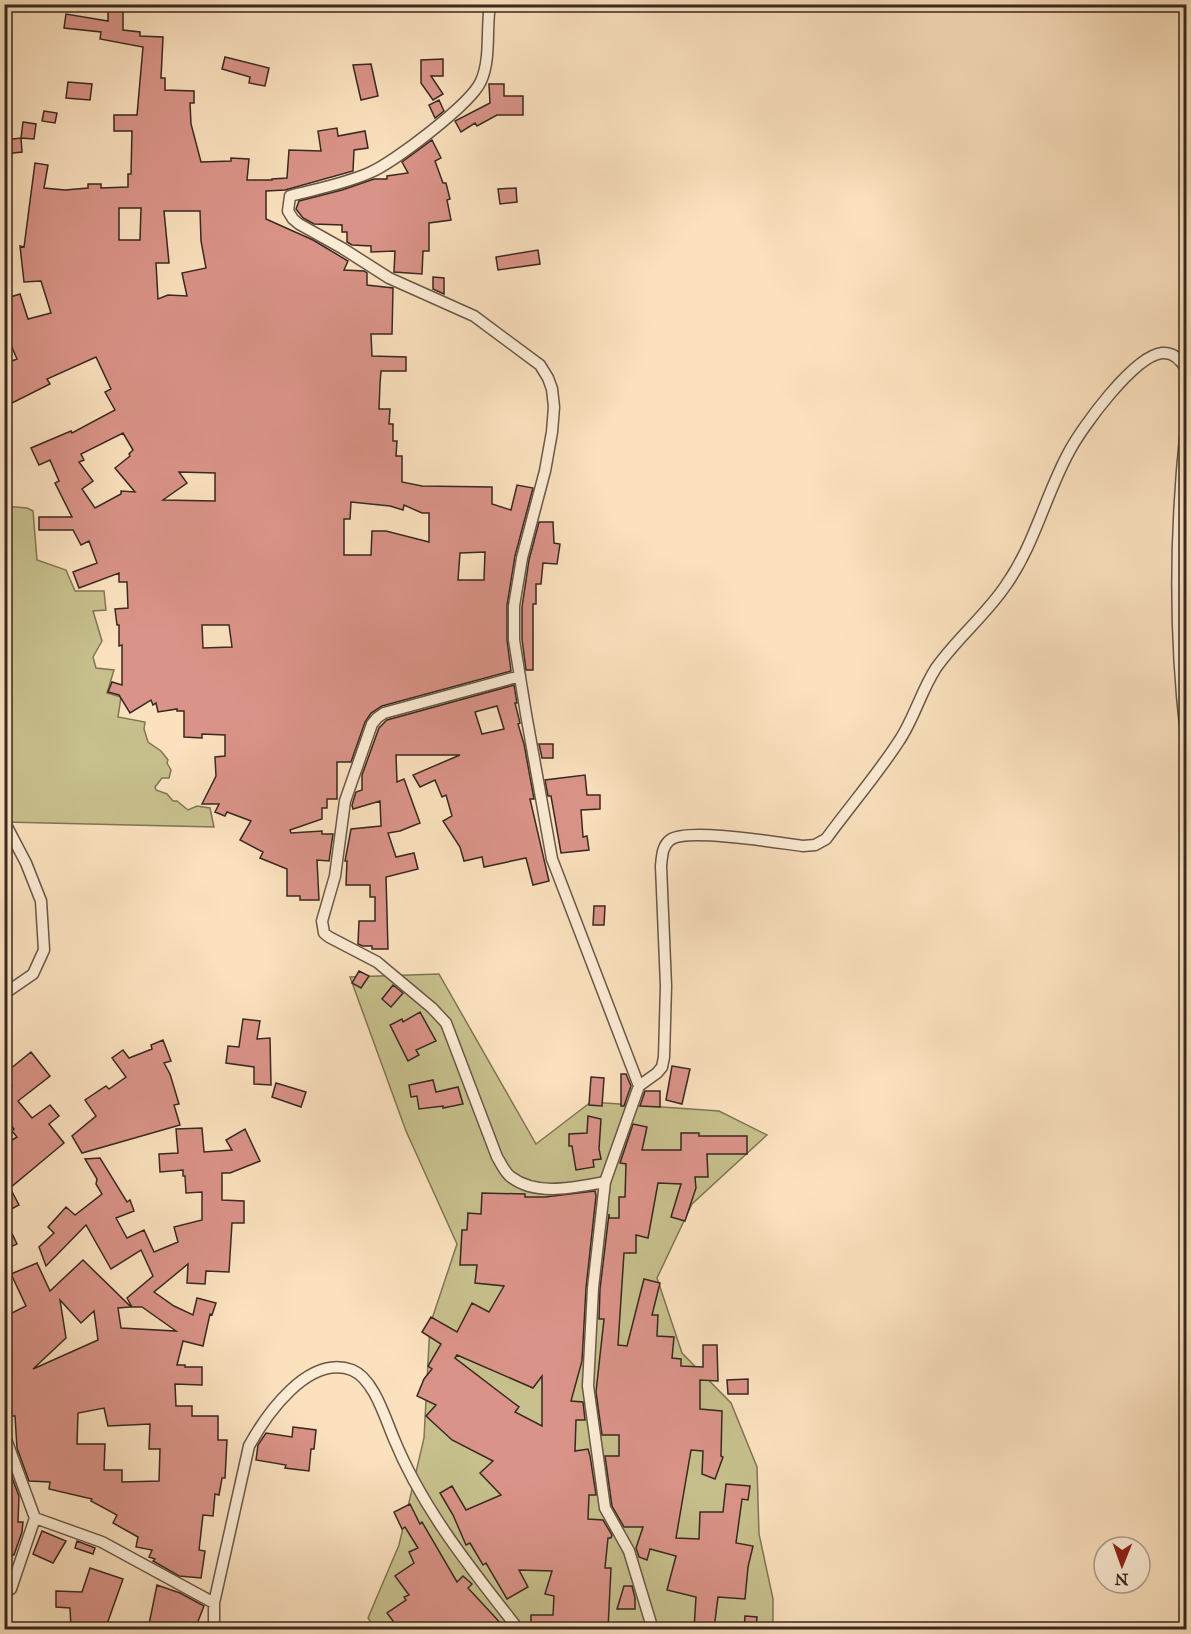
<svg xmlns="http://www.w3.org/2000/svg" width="1191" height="1634" font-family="'IM FELL Great Primer',serif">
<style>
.green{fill:#c7c08c;stroke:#807456;stroke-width:1.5}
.building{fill:#da9388;stroke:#382921;stroke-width:1.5;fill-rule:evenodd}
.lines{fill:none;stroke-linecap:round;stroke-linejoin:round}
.minor-casing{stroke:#695748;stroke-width:13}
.minor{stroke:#fcecd5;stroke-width:10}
</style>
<rect width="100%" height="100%" fill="#fbe1be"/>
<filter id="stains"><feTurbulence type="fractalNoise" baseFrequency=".00333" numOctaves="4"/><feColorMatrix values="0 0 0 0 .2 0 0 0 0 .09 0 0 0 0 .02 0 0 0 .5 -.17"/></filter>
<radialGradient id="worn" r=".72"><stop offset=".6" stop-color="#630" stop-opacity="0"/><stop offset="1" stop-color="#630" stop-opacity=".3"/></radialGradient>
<path class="green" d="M4,506l23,2 6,3 4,49 29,10 9,21h29l2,19 -13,1 9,30 -9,16 3,11 18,2 -7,23 14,4 -3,20 27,5 -1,7 4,13 13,9 7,9 -1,3 4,7 -2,8h-7l-7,9 1,3 11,4 6,7h4l11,9 9,-4 13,2 4,19 -209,-5z
M439,974l97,170 55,-42 128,9 48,24 -75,69 -35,74 25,75 49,50 26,64 2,67 14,65v30l-397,1 -8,-12 31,-73 25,-107 6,-113 27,-81 -51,-113 -56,-154z"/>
<path class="building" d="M108,7h15v23l17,2v4l23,1 -2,41h4v12l29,1v12h-4l1,21 10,38 30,-1v-3l18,1 -2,21h25v-1l15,-1 2,-28 32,1 -3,-20 19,-3 1,8 27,-5 3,17 -14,2 -1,21 -68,19 -19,1v28l47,21 35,21 -4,9 20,1 3,2v12l26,3 -1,46h-21l1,22 34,1v14h-25l-1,13 -1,25h11l-1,15h4v17h4l-1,15h6v26l20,4 70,1v17l19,6 6,-25 16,3 -18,68 -8,49v35l4,31 -129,35 -11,7 -6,9 -14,40h-14v37h-10v9h-5v11l-32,11 1,3 31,-2v3h11l-4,27 -12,-1 2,40h-19v-4h-13v-27l-27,-11 3,-6 -23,-12 11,-19 -24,-9 -2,4 -10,-4 4,-8h-17l14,-28 -1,-19 10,-1v-21l-23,-1v4l-18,-1v-26h-7v-2l-19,3 -2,-9 -3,2 -2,-5 -21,13 -11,-18 -11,-3 4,-10 10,3v-40l-3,1v-21h-2l-2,-16 13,-1 -1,-26h-8v-9l-40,15 -6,-16 24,-9 -8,-22 -8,4 -8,-15h-34v-13h33l-17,-34 4,-2 -9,-21 -11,5 -8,-17 40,-17 1,2 43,-23 -10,-18 6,-3 -15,-32 -49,22 3,5 -46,23v-43l13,-5 -13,-30v-12l5,-2 -5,-16 16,-5 8,25 23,-6 -10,-32 -17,1 -4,-36 4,1 11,-84 13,2 -4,23 21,2 23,-2v-4h13v4l27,-1v-13h3l1,-43h-18v-16h23l6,-68 -43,-8 1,-7 -37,-4 2,-14 42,7zM119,208h22l-1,32h-21zM164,211h36l1,30 5,27 -24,5 5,23 -19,-1 -10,4 -2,-36h13zM123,433l10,17 -4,4 1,2 -15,12 20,24 -14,-1v3l-26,14 -13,-19 11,-8 -14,-19 5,-2 -3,-6zM179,472l36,1v28l-52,-1 24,-17zM351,502l39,4 13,4 1,-5 18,8h7v29l-43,-11h-14l-1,24h-27v-36h6zM485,552l-1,28h-26l2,-27zM202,625h27l3,22 -29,1z
M225,57l44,11 -4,18 -16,-3 1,-6 -28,-8z
M443,59v17h-12l12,18 -10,6 -12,-17v-23z
M371,64l7,32 -17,4 -8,-35z
M68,82l24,2 -2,16 -24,-2z
M489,84h15v12h19v19h-26l-20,11 -2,-3 -14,9 -6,-11 35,-18z
M439,100l5,11 -9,7 -6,-13z
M44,111l13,2 -2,10 -13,-2z
M23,122l13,2 -2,15 -13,-1z
M21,138l1,14 -18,2v-14z
M432,140l9,18 -6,3 8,22h3l4,16 -3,1 4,20 -22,3v28h-6l-1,23 -28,-2 1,-21 -24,1v-6l-19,-1 -5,-3v-10h-5v-7l-28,-1 -11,-6 -7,-9 3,-8 43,-11 32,-11h13v-3l21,-3 -6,-11z
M516,188l1,14 -17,2 -2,-15z
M538,250l2,14 -42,6 -2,-13z
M433,277l11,1v16l-11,-5z
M539,522h14l1,21 6,1 -3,20 -14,-1 -2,21h-5v20h-3v66h-7l-4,-31v-32l7,-47z
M514,685l3,18h-2l5,20 -2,1 6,20 10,55h-4l19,82 -16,4 -7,-27 -42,9 -2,-10 -18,4 -4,-14 -17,-26 9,-5 -6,-21 -4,2 -7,-17 -15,7 -7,-12 47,-20h-64l1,27 7,-3 16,44 -20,8 -12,2 8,24 18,-4 4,16 -32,8 2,72h-16v-3h-9l-5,-2 1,-23h16v-24h-5v-12h-24l1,-24h-2l6,-32 30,-3 -1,-25 -27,8 -1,-4 4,-13 6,-2v-15l17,-47 8,-8zM497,706l7,23 -22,5 -7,-22z
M539,744h14v14h-11z
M585,775l2,20h13v14l-19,1 2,27 4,-1 2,14 -28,3 -10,-57h-3l-3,-16z
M594,906h11l-1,19h-11z
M359,971l10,5 -8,12 -9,-5z
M393,985l10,8 -12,14 -9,-8z
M420,1012l16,29 -20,9 3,5 -11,6 -18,-36 12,-6 1,3z
M243,1019l17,2 -3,18 13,-1 1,47 -17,-1v-17l-28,-4 2,-17 11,1z
M163,1040l8,21 -7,2 6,11 9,30 -5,1 6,20 -98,28 -10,-17 24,-20 -11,-16 21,-14 3,3 17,-12 -14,-19 11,-8 6,8 23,-9 -1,-4z
M31,1052l19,24 -32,25 14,17 18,-13 9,11 -10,8 15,19 -54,45 9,17 -15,8v-68l13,-8 -5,-6 2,-2 -10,-13v-24l8,-6 -8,-9v-3z
M672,1066l18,3 -8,35 -16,-4z
M621,1074h5l5,12 -7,20h-3z
M591,1077l13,1 -2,28 -13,-1z
M433,1080l3,12 22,-5 5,17 -20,4v-2l-24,3 -2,-13 -6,1 -2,-12z
M276,1083l30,9 -5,15 -29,-10z
M645,1091h15v16l-20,-1z
M588,1116l13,3 -2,30 2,10 -8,1 1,7 -18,3 -4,-24h-3v-12l18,-1z
M633,1124l14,3 -5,23h39v-17h18v3h48v18h-40l1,23h-13l1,11 -11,33 -14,-4 10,-33 -23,-1 -10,55 -12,-3v18h-12l-6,92 9,1 17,-67 16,4 -8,32h6l-1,21 17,1 -2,21 9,1v7l22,1v-22h14l1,36 -18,-1v29l22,2 -1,45 2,1 -8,22 -13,-5 1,-23 -12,-1 -15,88 23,1 1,-27h23l3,-28 24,2 -2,14 -6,-1 -6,44 17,3 -5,21 -3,32 -27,-2 -4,32h-20l2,-32 -29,-7 9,-34 -26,-7 -3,11 -8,-3 -3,-9 7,-21h-19l-12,-21 -7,-50h14v-21h-17l-6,-43 8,-73h-5l1,-30 9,-75v4h10v-21h6l1,-33 -6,-1z
M202,1128l2,24 28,-2 -6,-10 19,-11 15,32 -30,12h-8v27l22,1v22h-12l-3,49 -23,-1 -1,13 -18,-1 1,-19 -34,28 20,14 19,9 4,-17 19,5 -4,12 -2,-1 -7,32 -20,-5 -6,24h8v2h17v18l-27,-1 1,22h16v10h26v24h9l-2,38h-3l-3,17 -4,-1 -2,22 -10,-1 -4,35 6,1 -4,27 -22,-2 -26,-15 2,-2 -6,-2 3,-7 -16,-3 2,-10 -25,-14 4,-8 -26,-14 1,-2 -43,-10 1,-7 -21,-1 -12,-33 -2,-32h-11v-99l22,-11 -15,-32 26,-11 13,28 33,-31 48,47 -13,1 3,20 55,3 -34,-24h-10l-5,-9 26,-22 -12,-26 -30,19 -25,-44 -40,41 -7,-19 15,-14 -6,-6 18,-20 9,8 27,-21 -6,-10 1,-5 -12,-20 15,-1 27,44 3,-2 4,11 -18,7 11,20 17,-8 10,22 24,-10 -4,-15 28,-7v-28l-16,1 -1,-17h-2v-6l-23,2 -1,-18 19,-1 -2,-24zM60,1300l21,23 13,-12 4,29 -65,29 33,-31zM104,1408l4,18 42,-2 -1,25h11l-1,32 -37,1v-12h-18l1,-26h-28l1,-31z
M595,1191l1,5 -10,92 -4,73 -11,40 12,1 2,18h-9l-1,31 13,-2 2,7 6,39h-7l-1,24 15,1 9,15 -1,3h-3l-3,30h6l-3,61 -77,-3v-11h22l1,-19 -9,-2 7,-23 -33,-1 9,17 -21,12 -21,-36 -3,2 -13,-22 -4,2 -13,-30 -13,-22 12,-7 14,24 35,-15 -21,-22 13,-12 -41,-21 -26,-24 10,-11 -19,-9 7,-17 8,-10 -4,-3 13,-22 -19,-12 9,-15 26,15 15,-29 17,9 15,-26 -29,-3 2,-18h-17l2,-35h5l1,-17 13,1 1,-21 43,1v3h20zM457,1355l76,33 9,-12v50l-27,-14 4,-5 -64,-49z
M4,1217l13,27 -13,6z
M748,1379v15h-20l-1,-14z
M293,1427l23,3 -2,19h-3l-2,22 -24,-3 1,-3 -30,-5 2,-15 8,-12 26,4z
M4,1457l15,39 -1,26h5l-1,10 -8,23h-10z
M410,1504l10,20 2,-2 35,60 6,-6 9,8 -4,4 38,41h-107l-12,-16 19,-13 -2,-3 5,-2 -14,-19 19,-13 -5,-11 9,-4 -13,-21 -3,2 -8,-17z
M42,1531l24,10 -13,22 -20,-9z
M77,1541l18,7 -2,6 -18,-6z
M90,1568l33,11 -17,48 -35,2 -1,-21 -14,-1v-16l26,1z
M157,1585l23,8 24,13 -9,23h-47z
M624,1586h8l3,12v11h-18z
M745,1616l12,1 -1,12h-12z"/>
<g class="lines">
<defs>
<path id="minor" d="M490,4c-4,25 1,55 -9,77 -10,23 -88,82 -112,92 -25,11 -53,16 -79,23l-2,15 5,8 6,5 43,24 47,30 85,38 66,49 8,13 4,11 2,18 -2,25 -7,39 -23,87 -8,48v34l12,74 26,145 87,227
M1186,428c-11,102 -12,205 0,307
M520,676l-136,37 -7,5 -5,6 -27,77 -10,75 -13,45 2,12 5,4 48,25 55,46 14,15 51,134c4,6 8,16 14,20 26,20 65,10 94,5
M4,821l22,42 15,38 3,49 -11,24 -29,20
M4,1434l31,84 -24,71 -7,3
M35,1518l67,24 112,61
M214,1630v-27l35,-157c17,-31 59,-92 103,-76 22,9 33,48 42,69 29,71 78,131 125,191
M653,1630l-24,-79 -24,-43 -17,-122 5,-98 12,-106 34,-96 18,-13 5,-6 2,-10 2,-71 -5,-120c1,-9 1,-20 9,-26 17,-13 109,3 133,6l12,-1 11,-6c24,-33 51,-64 73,-98 15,-22 22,-50 37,-73 21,-30 50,-53 70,-83 29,-41 40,-92 64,-135 13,-24 64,-94 92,-97 11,-1 19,7 24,16"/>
</defs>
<use href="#minor" class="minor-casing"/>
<use href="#minor" class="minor"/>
</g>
<rect width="1191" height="1634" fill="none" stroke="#fbe1be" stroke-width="24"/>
<rect x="6" y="6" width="1179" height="1622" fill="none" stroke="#382921" stroke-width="3"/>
<rect x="12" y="12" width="1167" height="1610" fill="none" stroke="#382921" stroke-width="1.5"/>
<g transform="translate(1122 1565) rotate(181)"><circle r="28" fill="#fcecd5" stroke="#ae9e8d" stroke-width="1.5"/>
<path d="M0-4.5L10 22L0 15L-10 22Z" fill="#8f2418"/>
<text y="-9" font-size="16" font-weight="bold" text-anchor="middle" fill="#382921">N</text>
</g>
<rect width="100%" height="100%" filter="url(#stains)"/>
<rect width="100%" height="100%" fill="url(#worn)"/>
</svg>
